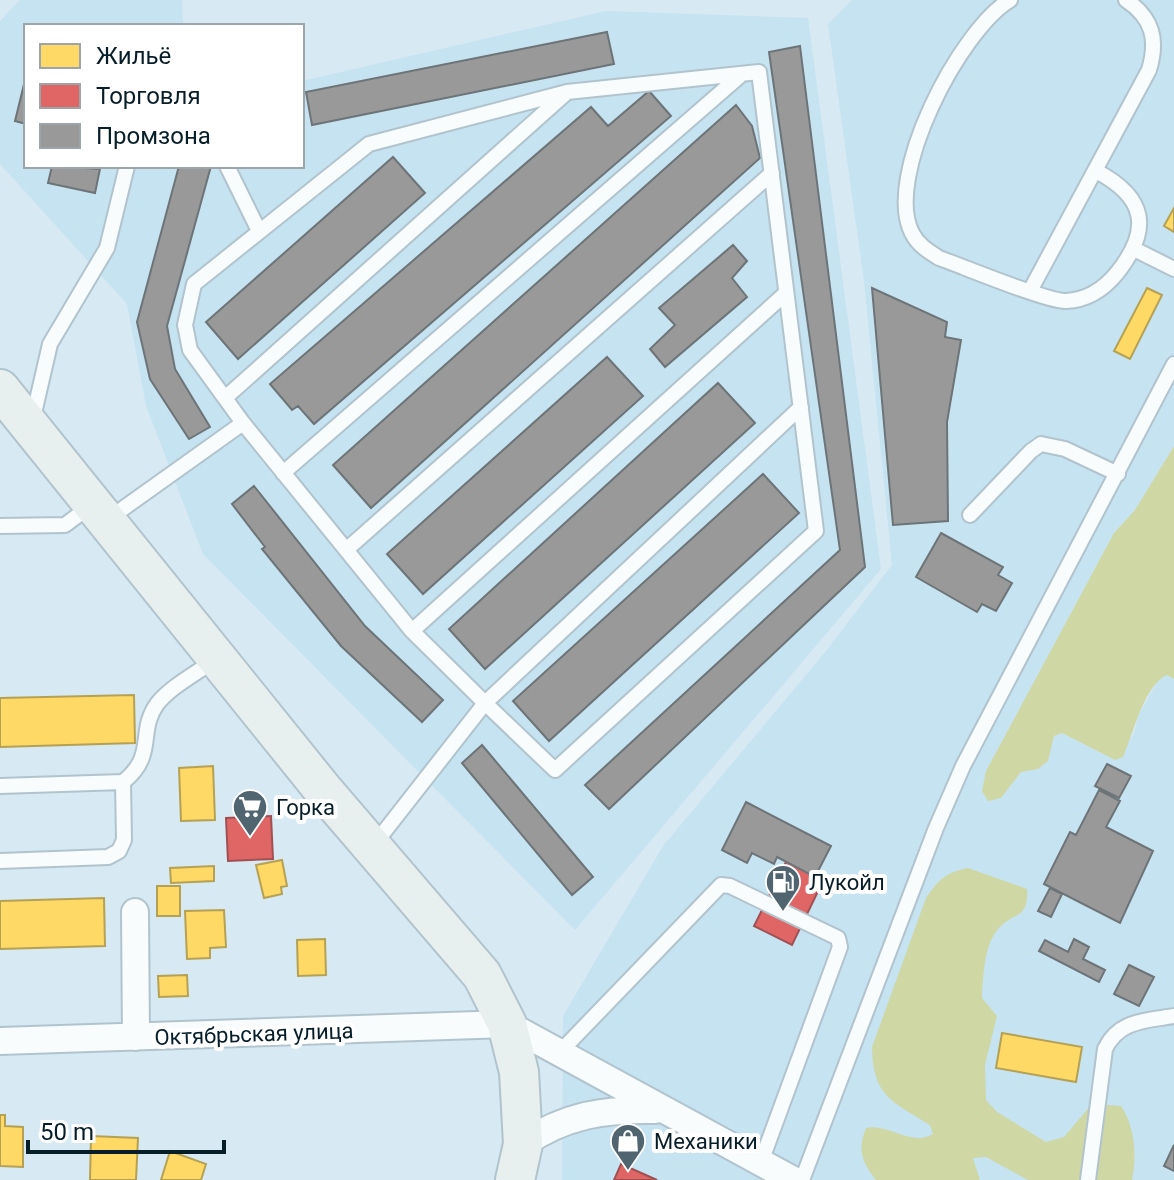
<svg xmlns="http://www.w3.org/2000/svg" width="1174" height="1180" font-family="Roboto,sans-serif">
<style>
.built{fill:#c6e3f1}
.green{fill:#cfd7a4}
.homes{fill:#ffd966;stroke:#b5a153;stroke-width:2}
.shops{fill:#e06666;stroke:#9f5053;stroke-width:2}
.industry{fill:#999;stroke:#6d7477;stroke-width:2}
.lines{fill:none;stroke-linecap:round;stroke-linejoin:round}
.service-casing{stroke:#b1c4cd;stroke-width:18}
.minor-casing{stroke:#b1c4cd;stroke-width:30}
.secondary-casing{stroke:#b1c4cd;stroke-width:42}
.service{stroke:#f9fcfd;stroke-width:14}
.minor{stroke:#f9fcfd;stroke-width:26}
.secondary{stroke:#e8efef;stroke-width:38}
.labels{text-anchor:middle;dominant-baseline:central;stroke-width:8;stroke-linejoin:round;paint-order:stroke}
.poi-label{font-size:22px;fill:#071e28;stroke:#fff;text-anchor:start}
.street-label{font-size:22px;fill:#071e28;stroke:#fff}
</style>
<rect width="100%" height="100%" fill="#d7e9f2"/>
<path class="built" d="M20,0h162l1,26h-157v140h276v-85l304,-70 202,7 73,551 -306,361 -372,-376 -57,-148 -19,-102 -127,-140v-143z
M852,0h322v446l-39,64 -21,23 -128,238 15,27 20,-26 17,-3 16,-33 8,-3 53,27 19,-26 4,-18 21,-38 8,-3 7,4v501h-612l1,-164 100,-170 163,-195 66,-86 -28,-284 -36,-257z"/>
<path class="green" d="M1174,446v233l-7,-4c-23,10 -34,60 -44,82l-8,3 -53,-27 -8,3 -6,25 -10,8 -17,3 -20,26 -13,3 -6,-10 4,-20 128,-238 21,-23z
M968,868l59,21c2,31 -13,22 -28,39 -15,16 -16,49 -17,70l15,18 -12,49 1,35 11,12 49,30 18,-5 28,-33 29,2c14,21 16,49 11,74h-104l-42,-23 -13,1 7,22h-104c-14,-18 -19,-30 -10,-52 22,-5 45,19 67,6l-3,-9c-38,-24 -57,-28 -58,-78l54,-149c12,-18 21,-26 42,-30z"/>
<path class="homes" d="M1174,208v24l-10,-6z
M1147,288l15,7 -32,64 -16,-8z
M134,695l1,48 -135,4v-49z
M213,766l2,54 -34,1 -2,-53z
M282,860l5,26 -6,1 1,7 -18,4 -8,-33z
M214,866v15l-43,2 -1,-15z
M157,886h23v30h-23z
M104,898l1,48 -105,3v-48z
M224,910l2,37 -16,1v10l-23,1 -2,-48z
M325,939l1,36 -28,1 -1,-36z
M187,975l1,21 -29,1 -1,-21z
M1002,1033l80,14 -6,35 -80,-14z
M0,1115h5v11l18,1v40l-23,-1z
M91,1136l47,2 -2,42h-46z
M170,1151l36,13 -5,16h-40z"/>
<path class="shops" d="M271,816l2,43 -45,2 -2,-43z
M788,858l37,19 -33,68 -38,-19z
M621,1164l36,16h-43z"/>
<path class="industry" d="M607,32l7,32 -302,61 -6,-33z
M800,46l65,521 -256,242 -24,-24 255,-235 -71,-498z
M26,76v48l-11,-3z
M649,91l22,25 -357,308 -16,-18 -6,4 -22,-26 321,-277 17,19z
M736,105l16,21 8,32 -389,350 -38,-43z
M393,157l32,36 -187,166 -32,-37z
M52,166l48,3 -5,24 -47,-10z
M179,166h32l-44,160 8,43 35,58 -21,12 -39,-60 -13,-57z
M733,245l14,16 -15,17 15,19 -82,70 -15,-18 25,-24 -16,-17z
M872,288l75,34 -2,15 16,3 -14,82 1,99 -55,4z
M607,357l36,39 -220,198 -36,-40z
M718,383l37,40 -270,246 -36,-40z
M763,474l36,39 -250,228 -36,-40z
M254,486l111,140 78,74 -21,22 -81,-76 -79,-97 3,-2 -33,-43z
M941,533l62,34 -5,8 14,8 -16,28 -14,-7 -5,8 -61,-35z
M482,745l111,132 -21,18 -110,-132z
M1107,764l24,12 -12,22 -24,-12z
M1099,790l21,11 -14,26 47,24 -33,72 -76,-39 26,-52 6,3z
M746,802l85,44 -16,31 -38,-20 -3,7 -22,-11 -5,10 -25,-13z
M1050,888l12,6 -11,23 -13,-6z
M1074,939l15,8 -6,12 22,11 -6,12 -60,-31 6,-11 23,12z
M1129,965l25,12 -15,29 -25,-12z
M1174,1145v26l-10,-5z"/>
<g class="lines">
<defs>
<path id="service" d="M1010,0c-50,30 -127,177 -98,233 6,12 16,18 27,25 23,8 109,44 127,43 22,-1 38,-12 51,-28 35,-44 29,-76 -21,-102
M227,166l32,65
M1136,250l38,19
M1030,291l119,-221c9,-30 4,-52 -23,-70
M225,398l340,-304
M32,422l18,-78 57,-96 20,-82
M243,423l-53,-73 -5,-25 9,-41 175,-140 198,-52 192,-20 57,459 -261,239 -70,-67 -112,143
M283,473l459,-399
M970,515l61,-64 10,-7 24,5 53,25
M107,520l136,-97 169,208 73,72 316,-296
M0,526l65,-1 28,-21
M346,550l426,-377
M412,631l374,-338
M0,786l123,-4c34,-27 14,-50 34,-78 14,-18 42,-32 60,-46
M0,861l108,-4 11,-6 5,-11 -1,-58
M559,1053l162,-168 9,1 108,52 2,9 -79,215
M802,1180l134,-352 27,-62 211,-402
M1088,1180l17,-131c14,-29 40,-28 69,-33"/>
<path id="minor" d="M135,912l1,125
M0,1041l507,-17 286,156
M523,1144c42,-29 82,-35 132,-34"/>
<path id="secondary" d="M0,389l324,402 158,184 25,49 12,48 4,72 -8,36"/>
</defs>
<use href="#service" class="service-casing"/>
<use href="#minor" class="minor-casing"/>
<use href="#secondary" class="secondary-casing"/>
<use href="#service" class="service"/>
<use href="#minor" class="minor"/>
<use href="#secondary" class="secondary"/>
</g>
<defs>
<symbol id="supermarket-pin" viewBox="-11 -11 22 30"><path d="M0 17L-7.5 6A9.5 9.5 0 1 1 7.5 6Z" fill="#50656f" stroke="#fff"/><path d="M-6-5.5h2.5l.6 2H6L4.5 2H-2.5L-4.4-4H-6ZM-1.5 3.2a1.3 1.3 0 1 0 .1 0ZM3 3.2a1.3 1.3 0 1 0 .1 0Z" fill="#fff"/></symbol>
<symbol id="fuel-pin" viewBox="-11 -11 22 30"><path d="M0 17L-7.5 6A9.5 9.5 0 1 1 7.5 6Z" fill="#50656f" stroke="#fff"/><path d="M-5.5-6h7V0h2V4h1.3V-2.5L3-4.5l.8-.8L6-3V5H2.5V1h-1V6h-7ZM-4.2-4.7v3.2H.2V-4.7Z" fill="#fff"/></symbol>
<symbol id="shop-pin" viewBox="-11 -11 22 30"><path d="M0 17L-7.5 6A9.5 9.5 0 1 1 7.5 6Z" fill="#50656f" stroke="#fff"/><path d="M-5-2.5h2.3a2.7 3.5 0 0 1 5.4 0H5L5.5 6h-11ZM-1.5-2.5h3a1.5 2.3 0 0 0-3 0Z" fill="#fff"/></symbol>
</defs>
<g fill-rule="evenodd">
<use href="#supermarket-pin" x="230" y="787" width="40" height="54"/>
<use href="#fuel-pin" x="763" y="862" width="40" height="54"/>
<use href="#shop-pin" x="608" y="1121" width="40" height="54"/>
</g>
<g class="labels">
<g class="poi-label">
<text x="276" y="807">Горка</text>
<text x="809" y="882">Лукойл</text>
<text x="654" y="1141">Механики</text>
</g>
<g class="street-label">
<text transform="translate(254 1034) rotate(-2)">Октябрьская улица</text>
</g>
</g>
<rect x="24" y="24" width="280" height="144" fill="#ffffff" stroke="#9ca5a9" stroke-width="2"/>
<rect x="40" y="44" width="40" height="24" fill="#ffd966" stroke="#9ca5a9" stroke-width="2"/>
<text x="96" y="64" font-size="24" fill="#071e28">Жильё</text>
<rect x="40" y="84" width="40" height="24" fill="#e06666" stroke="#9ca5a9" stroke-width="2"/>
<text x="96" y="104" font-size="24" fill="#071e28">Торговля</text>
<rect x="40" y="124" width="40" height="24" fill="#999999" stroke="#9ca5a9" stroke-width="2"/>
<text x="96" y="144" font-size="24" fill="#071e28">Промзона</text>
<path d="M28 1140v12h196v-12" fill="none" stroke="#071e28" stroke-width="4"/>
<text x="40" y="1140" font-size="24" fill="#071e28" stroke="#ffffff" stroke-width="6" paint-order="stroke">50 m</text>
</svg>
